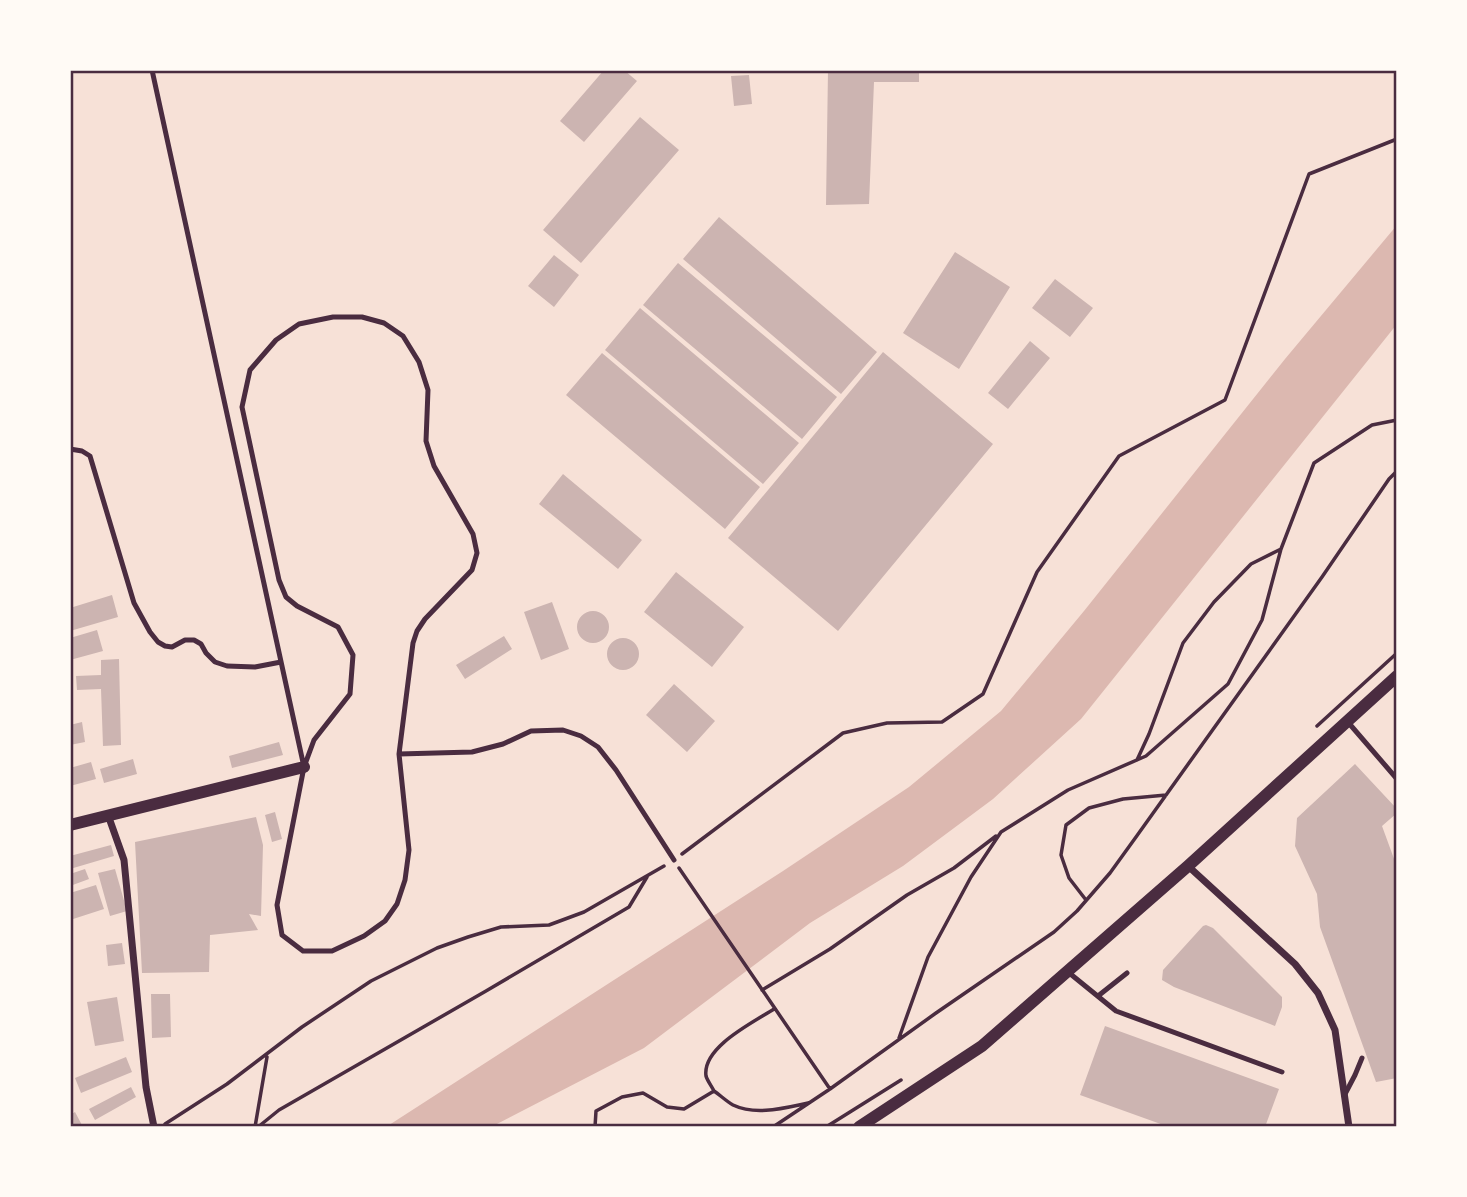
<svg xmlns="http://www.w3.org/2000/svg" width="1467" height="1197" font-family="'Exo 2',sans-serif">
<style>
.water{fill:#dcb8b0}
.building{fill:#ccb4b1}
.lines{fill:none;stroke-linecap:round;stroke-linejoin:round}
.path{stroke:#4a2c40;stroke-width:3.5}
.service{stroke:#4a2c40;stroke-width:5}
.minor{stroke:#4a2c40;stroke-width:7}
.tertiary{stroke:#4a2c40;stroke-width:12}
.neatline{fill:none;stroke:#4a2c40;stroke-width:2.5}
</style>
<rect width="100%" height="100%" fill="#f7e1d7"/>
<path class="water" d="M1397,225v99l-316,395 -88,80 -90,67 -93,57 -166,125 -153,79h-105l397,-256 126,-84 92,-76 83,-100 201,-252z"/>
<path class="building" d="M604,70h20l13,11 -53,61 -24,-21z
M828,70h91v12h-45l-5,122 -43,1z
M749,75l3,29 -18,2 -3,-30z
M640,117l39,33 -98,113 -38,-33z
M719,217l158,135 -36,42 -158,-135z
M955,252l55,35 -51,82 -56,-36z
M554,255l25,20 -25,32 -26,-21z
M678,263l159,134 -35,42 -159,-134z
M1055,279l38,29 -23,29 -38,-29z
M640,308l159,135 -36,41 -158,-134z
M1030,341l20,17 -42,51 -20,-16z
M883,352l110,92 -155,187 -110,-93z
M602,353l158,134 -35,42 -159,-134z
M563,474l79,66 -24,29 -79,-65z
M676,572l68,55 -32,40 -68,-55z
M112,595l6,22 -48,14v-23z
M552,602l17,47 -28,11 -17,-48z
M577 627a16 16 0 1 1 32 0a16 16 0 1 1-32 0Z
M97,630l6,21 -33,9v-22z
M504,636l8,13 -47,30 -9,-14z
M607 654a16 16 0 1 1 32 0a16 16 0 1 1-32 0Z
M119,659l2,86 -18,1 -2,-57 -24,1 -1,-14 25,-1v-15z
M674,684l41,37 -28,31 -41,-37z
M82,722l3,20 -15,3v-20z
M279,742l4,13 -51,13 -3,-12z
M133,759l4,15 -33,9 -4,-14z
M91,762l5,17 -26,7v-18z
M1355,764l42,45v4l-15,13 15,41v211l-21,4 -56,-155 -3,-33 -22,-48 2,-28z
M275,812l7,27 -10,3 -7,-27z
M256,817l7,28 -2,71 -12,-2 9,16 -48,5 -1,37 -67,1 -7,-131z
M111,845l3,11 -44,13v-13z
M85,869l4,10 -19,7v-12z
M115,869l12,42 -17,5 -12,-43z
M96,885l8,24 -34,11v-27z
M1206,925l7,3 69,69v10l-7,19 -101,-39 -12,-7 1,-10 40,-44z
M122,943l3,21 -17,2 -2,-21z
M151,994h19l1,43 -19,1z
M117,997l7,44 -29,5 -8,-44z
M1105,1026l174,63 -14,38h-96l-89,-32z
M126,1057l6,15 -51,21 -6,-15z
M131,1087l5,10 -41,23 -6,-11z
M75,1112l8,15h-13v-12z"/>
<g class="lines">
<path class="path" d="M1317,726l80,-73
M1137,760l12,-26 34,-91 31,-41 37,-38 30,-15
M682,854l161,-121 44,-10 55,-1 41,-28 54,-122 82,-116 106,-56 84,-226 88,-35
M679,868l151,221
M1086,900l-17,-22 -8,-23 5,-30 23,-17 34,-9 43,-4
M762,990l68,-41 77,-54 47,-27 42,-32
M899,1038l29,-81 43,-80 30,-45 67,-42 78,-34 82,-72 34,-64 19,-71 33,-86 58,-38 25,-5
M714,1091c-2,-4 -7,-11 -8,-15 -4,-29 48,-54 68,-67
M165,1124l62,-40 75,-57 69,-46 66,-33 31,-11 33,-10 48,-2 35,-13 80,-46
M255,1127l12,-70
M258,1127l21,-17 207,-119 143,-84 18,-30
M595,1127l1,-16 26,-14 21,-4 24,14 17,2 30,-18c6,4 12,10 19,14 23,11 51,3 75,-2
M773,1127l57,-38 106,-76 118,-81 23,-21 33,-38 26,-36 186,-260 67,-98 8,-8
M826,1127l75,-47"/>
<path class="service" d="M152,70l152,697
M333,317h29l22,6 19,13 16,26 9,28 -2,51 8,25 39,68 4,19 -5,17 -47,49 -8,12 -4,12 -14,111 10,96 -4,30 -8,24 -12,17 -21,15 -32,15h-29l-21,-16 -5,-30 27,-138 10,-27 36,-46 3,-39 -15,-28 -41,-21 -11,-9 -7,-17 -37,-173 8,-37 26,-30 23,-16z
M70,449l12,2 8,5 44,147 16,29 8,10 7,4 7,1 13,-7h9l7,4 5,9 9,9 12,4 28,1 26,-5
M1347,721l50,58
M399,754l73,-2 31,-8 28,-13 32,-1 18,6 17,11 18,23 58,90
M1068,972l48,39 166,61
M1098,996l29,-23
M1344,1096l11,-21 7,-17"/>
<path class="minor" d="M108,815l16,45 22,227 8,40
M1188,866l107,98 23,29 17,37 14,97"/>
<path class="tertiary" d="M70,825l234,-58
M859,1127l123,-81 206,-180 209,-190"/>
</g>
<rect width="1467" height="1197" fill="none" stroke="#fffaf5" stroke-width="144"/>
<rect x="72" y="72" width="1323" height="1053" class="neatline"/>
</svg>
